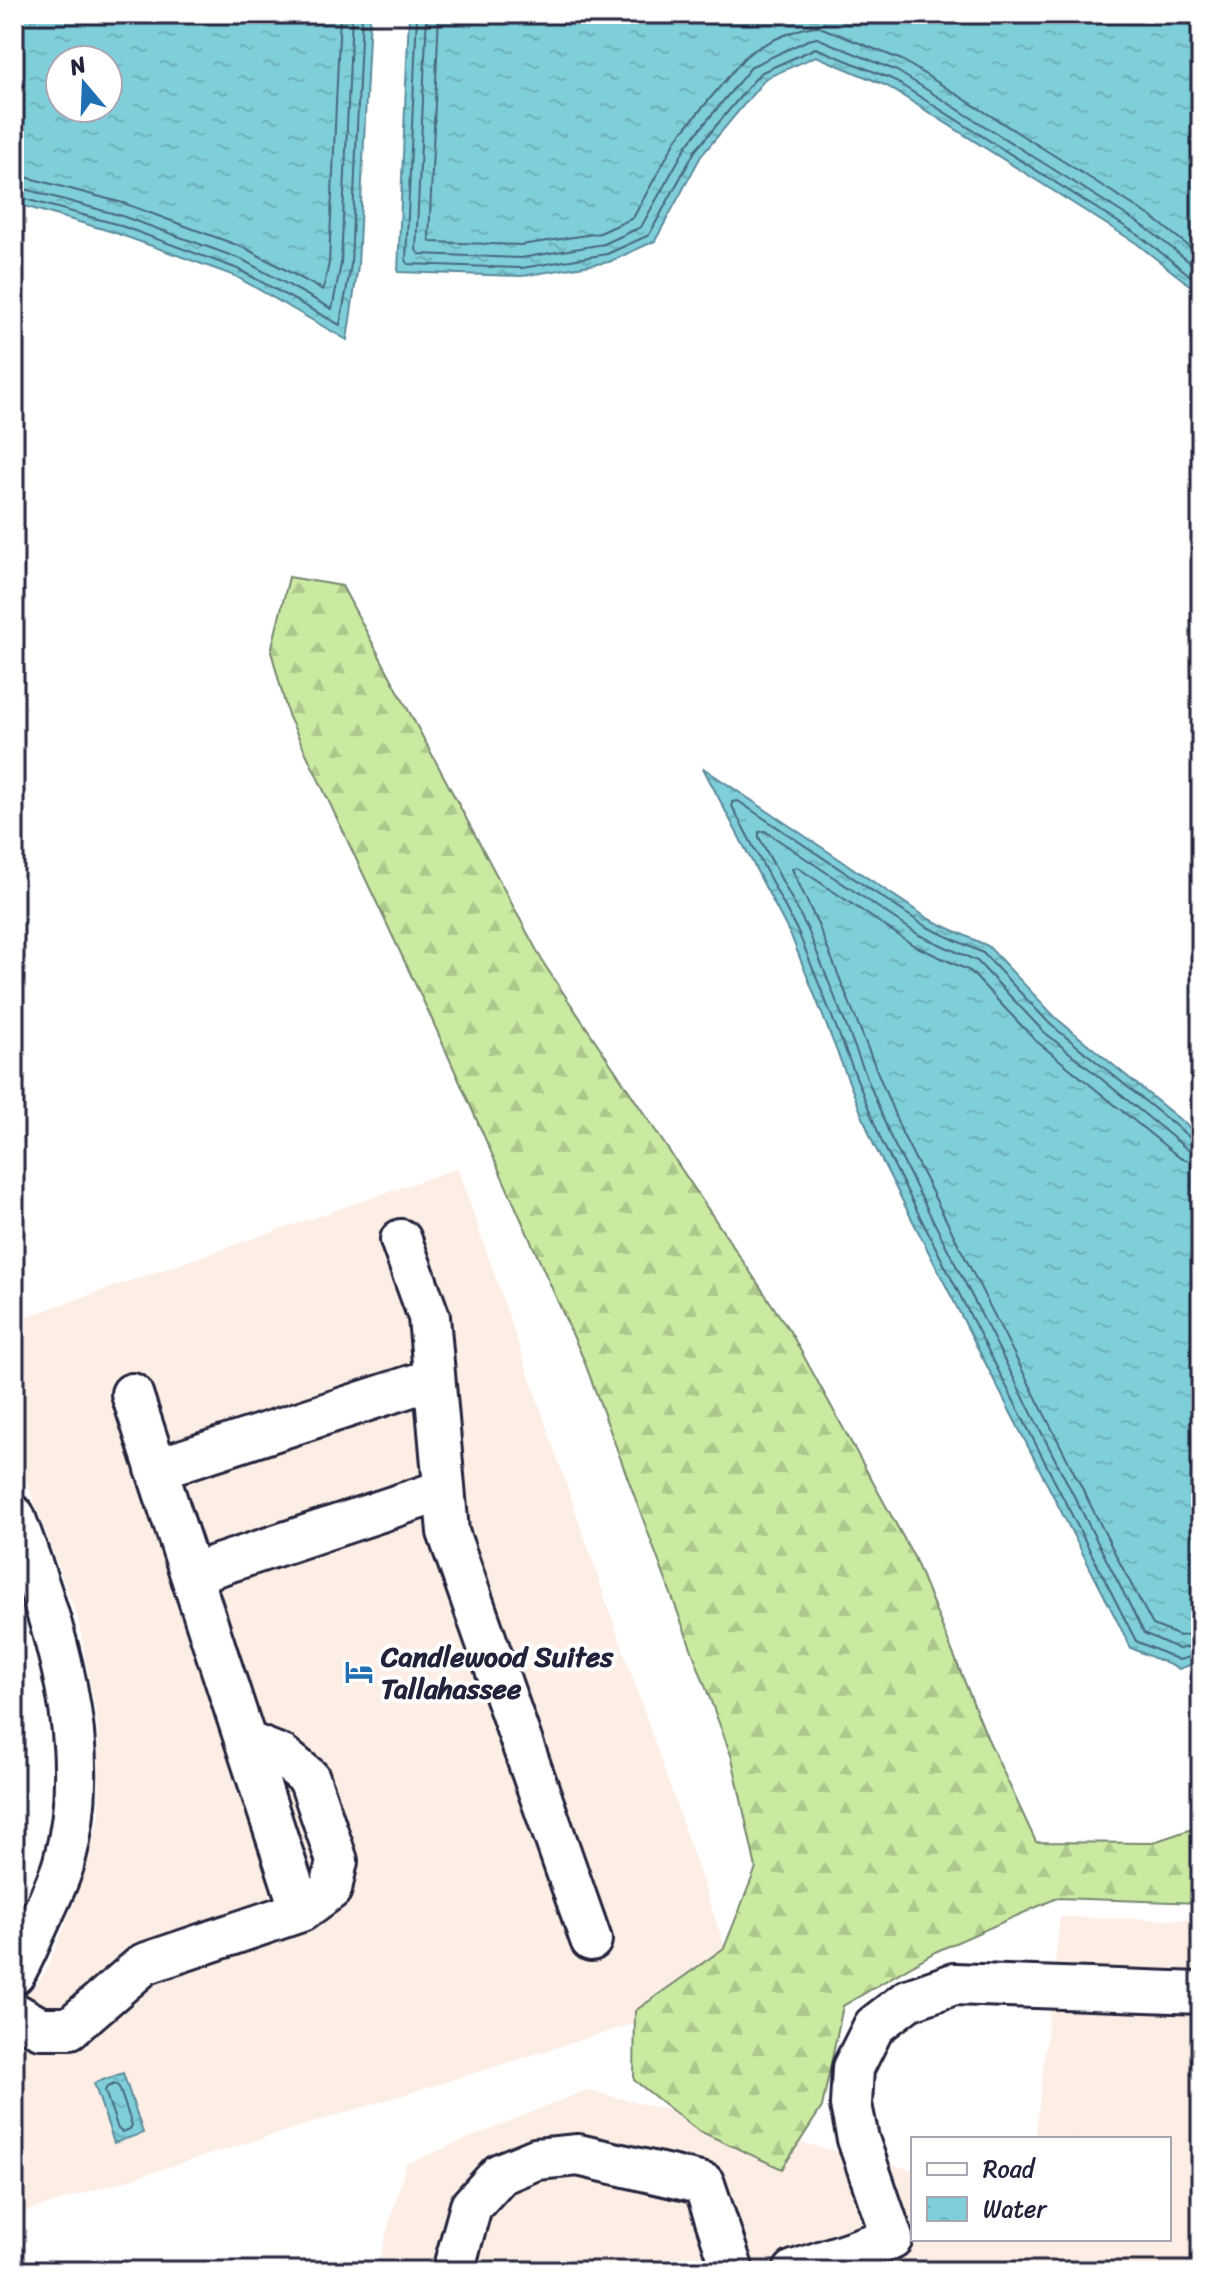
<svg xmlns="http://www.w3.org/2000/svg" width="1215" height="2285" font-family="Sriracha,sans-serif">
<style>
.built{fill:#fdeee5}
.forest{fill:url(#forest-firs);stroke:#76866e;stroke-width:2}
.water{fill:url(#water-ripples);stroke:#5a8a9a;stroke-width:2;fill-rule:evenodd}
.lines{fill:none;stroke-linecap:round;stroke-linejoin:round}
.shore{stroke:#47677b;stroke-width:2}
.minor-casing{stroke:#22223b;stroke-width:46}
.minor{stroke:#fff;stroke-width:40}
.labels{text-anchor:middle;dominant-baseline:central;stroke-width:8;stroke-linejoin:round;paint-order:stroke}
.poi-label{font-size:28px;font-weight:bold;fill:#22223b;stroke:#fff;text-anchor:start}
</style>
<defs>
<pattern id="forest-firs" width="22" height="20" patternUnits="userSpaceOnUse" patternTransform="scale(2)"><rect width="22" height="20" fill="#caeaa2"/><path d="M5 1l3.5 6h-7zM16 11l3.5 6h-7z" fill="#adc88c"/></pattern>
<pattern id="water-ripples" width="26" height="14" patternUnits="userSpaceOnUse" patternTransform="scale(2)"><rect width="26" height="14" fill="#7fcfda"/><path d="M2 4q2-2 4 0t4 0M15 11q2-2 4 0t4 0" fill="none" stroke="#6db1bc"/></pattern>
</defs>
<rect width="100%" height="100%" fill="#fff"/>
<filter id="ink" filterUnits="userSpaceOnUse"><feTurbulence type="fractalNoise" baseFrequency=".0125" numOctaves="2"/><feDisplacementMap in="SourceGraphic" scale="16" xChannelSelector="R" yChannelSelector="G"/><feConvolveMatrix kernelMatrix="1 2 1 2 8 2 1 2 1" color-interpolation-filters="sRGB"/></filter>
<g filter="url(#ink)">
<path class="built" d="M458,1168l282,823 -726,224v-206l31,-36 29,-70 26,-87 -2,-91 -20,-105 -64,-174v-125z
M1060,1917l141,3v351h-825l30,-107 180,-74 327,80v69h256v-100h-134z"/>
<path class="forest" d="M289,577l53,9 202,378 247,369 123,224 73,180 49,105 115,1 50,-17v77l-144,-5 -122,54 -92,54 -21,101 -40,62 -85,-39 -63,-50 1,-69 89,-63 32,-80 -24,-110 -149,-400 -154,-345 -141,-298 -17,-64z"/>
<path class="water" d="M14,14h356l-12,252 -11,74 -112,-64 -122,-44 -99,-29zM60,60h48v48h-48z
M409,14h792v280l-65,-51 -249,-157 -71,-30 -50,22 -65,78 -46,85 -46,21 -87,14 -124,-4z
M703,768l226,151 59,27 68,72 145,119v524l-22,8 -48,-21 -257,-503 -82,-207z
M123,2073l20,60 -29,10 -20,-60z"/>
<g class="lines">
<path class="shore" d="M417,14l-11,246 2,4 114,4 85,-14 42,-19 46,-84 65,-78 56,-25 76,31 248,157 61,48
M427,14l-11,236 3,4 102,4 83,-14 37,-17 46,-82 65,-79 56,-26 9,-2 80,33 248,156 56,44
M439,14l-10,224 2,4 90,3 79,-12 33,-15 44,-80 67,-80c14,-13 55,-31 73,-32l85,34 250,157 49,39
M14,174l109,29 122,45 78,42 6,-27 11,-249
M14,186l105,29 122,44 91,50 9,-45 11,-250
M14,196l102,28 122,45 102,56 11,-60 11,-251
M1201,1142l-8,-2 -143,-116 -67,-71 -58,-27 -187,-125 -6,1v4l67,128 83,208 254,499 43,19 22,-6
M1201,1153l-14,-4 -144,-118 -66,-70 -58,-26 -154,-104 -6,1v5l49,93 83,208 253,495 35,16 22,-5
M1201,1165l-21,-7 -145,-118 -65,-69 -57,-26 -116,-78 -5,2 27,58 83,206 220,434 31,58 27,11 21,-4
M115,2084l4,3 13,38 -2,4 -8,3 -4,-3 -13,-38 2,-4z"/>
<defs>
<path id="minor" d="M401,1240l28,77 19,215 143,408
M132,1394l169,517
M156,1469l277,-90
M14,1516c40,108 82,229 50,346 -6,21 -17,42 -26,62 -8,17 -15,35 -24,50
M191,1574l253,-84
M14,2013l26,15h30l74,-64 157,-53 30,-22 6,-28 -28,-83 -27,-22 -36,-14
M453,2271l18,-65 29,-32 36,-15 42,-4 126,29 29,87
M794,2271l98,-33 -34,-99 -7,-34 2,-37 21,-42 34,-26 46,-16 247,9"/>
</defs>
<use href="#minor" class="minor-casing"/>
<use href="#minor" class="minor"/>
</g>
</g>
<defs>
<symbol id="hotel-bare" viewBox="-9 -9 18 18"><path d="M-6-4.5h1.5V1H6V5H4.5V3h-9V5H-6ZM-4 0a1.8 1.8 0 1 1 3.6 0ZM.5 0V-2.5h3Q6-2.5 6 0Z" fill="#1f6fb2" stroke="#fff" stroke-width="2.5" paint-order="stroke"/></symbol>
</defs>
<g fill-rule="evenodd">
<use href="#hotel-bare" x="339" y="1652" width="40" height="40"/>
</g>
<g class="labels">
<g class="poi-label">
<text x="381" y="1656">Candlewood Suites<tspan x="381" dy="32">Tallahassee</tspan></text>
</g>
</g>
<rect width="1215" height="2285" fill="none" stroke="#fff" stroke-width="48"/>
<rect x="24" y="24" width="1167" height="2237" fill="none" stroke="#22223b" stroke-width="3" filter="url(#ink)"/>
<rect x="911" y="2137" width="260" height="104" fill="#ffffff" stroke="#a7a7b1" stroke-width="2"/>
<rect x="927" y="2163" width="40" height="12" fill="#ffffff" stroke="#a7a7b1" stroke-width="2"/>
<text x="983" y="2177" font-size="24" fill="#22223b">Road</text>
<rect x="927" y="2197" width="40" height="24" fill="url(#water-ripples)" stroke="#a7a7b1" stroke-width="2"/>
<text x="983" y="2217" font-size="24" fill="#22223b">Water</text>
<g transform="translate(84 84) rotate(341)"><circle r="38" fill="#ffffff" stroke="#a7a7b1" stroke-width="2"/>
<path d="M0-6L14 30L0 20L-14 30Z" fill="#1f6fb2"/>
<text y="-12" font-size="22" font-weight="bold" text-anchor="middle" fill="#22223b">N</text>
</g>
</svg>
